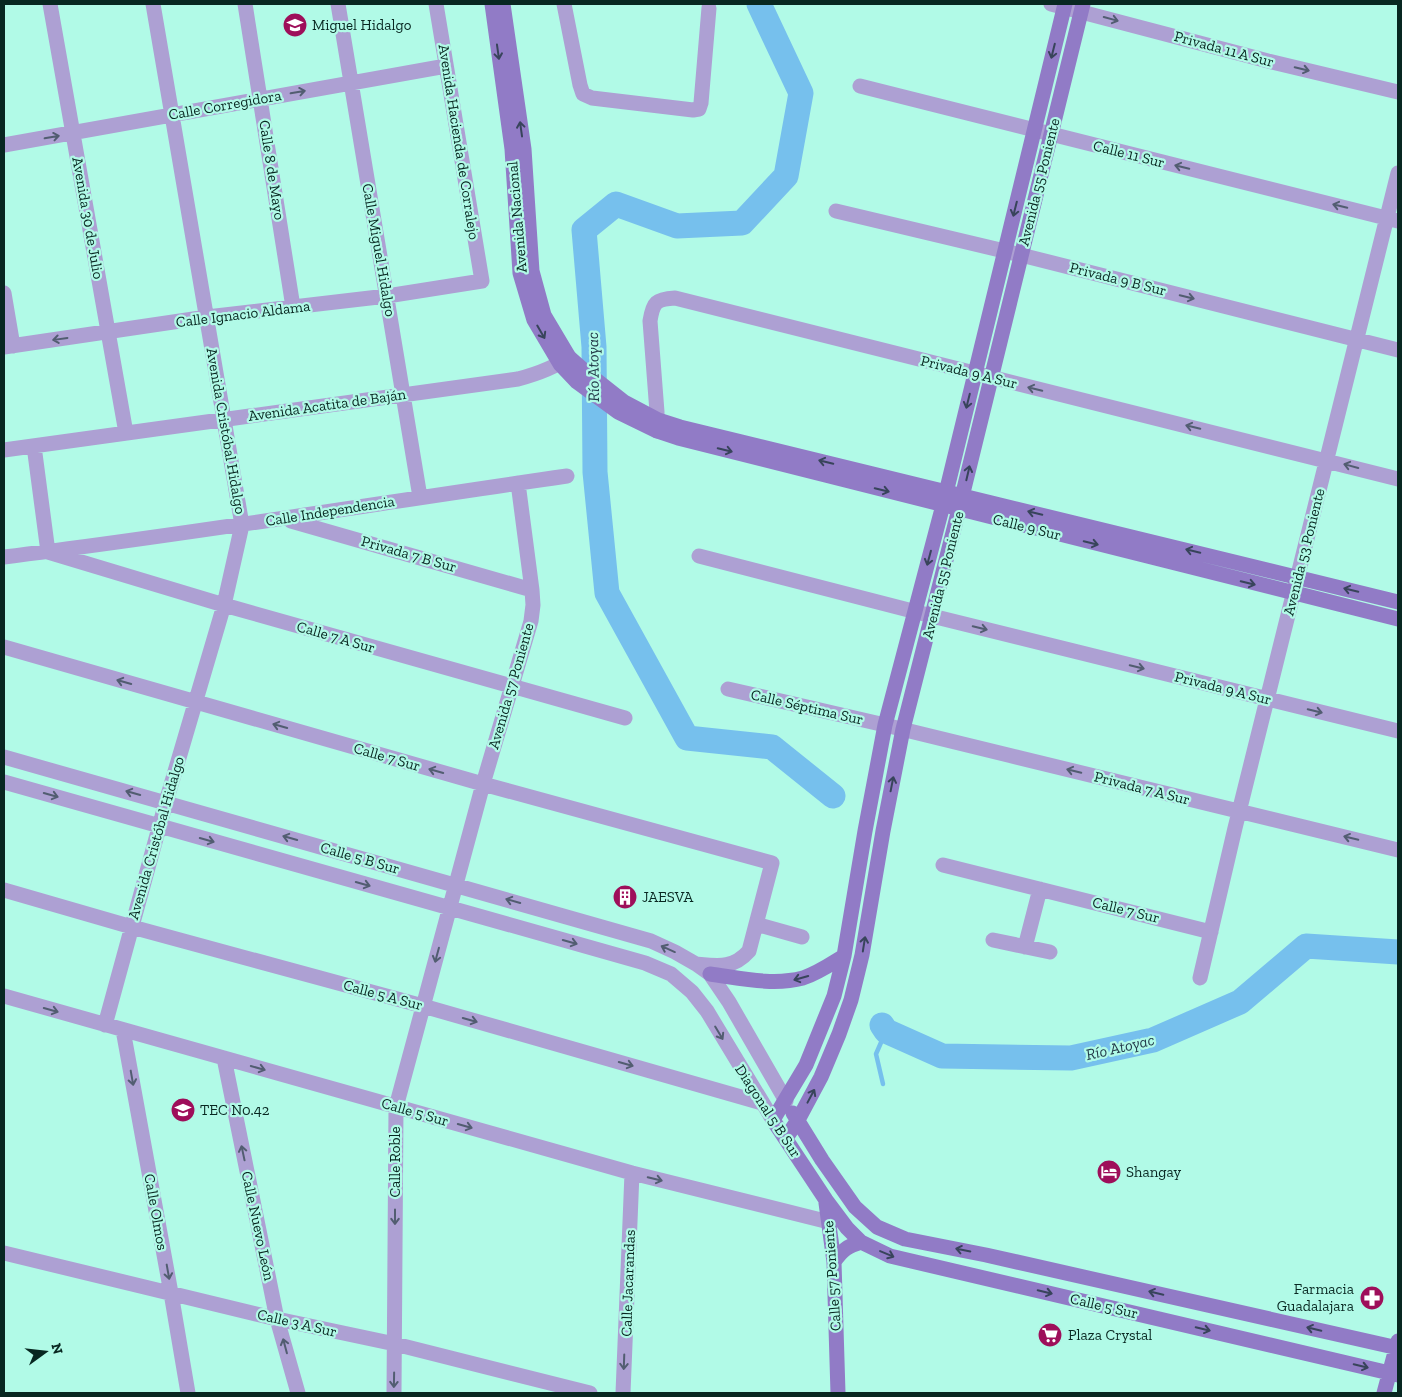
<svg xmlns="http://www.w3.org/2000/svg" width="1402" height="1397" font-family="'Zilla Slab',serif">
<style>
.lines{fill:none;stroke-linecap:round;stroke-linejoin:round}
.stream{stroke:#76c0ed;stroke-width:4.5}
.river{stroke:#76c0ed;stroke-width:25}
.street{stroke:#ada0d3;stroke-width:15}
.secondary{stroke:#917bc6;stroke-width:15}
.oneway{stroke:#525d71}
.oneway2{stroke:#38445b}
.labels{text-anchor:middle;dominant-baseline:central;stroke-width:4.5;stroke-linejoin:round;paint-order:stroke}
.poi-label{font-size:15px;fill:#082721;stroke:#b1fae7;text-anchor:start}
.street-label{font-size:15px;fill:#082721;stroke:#b1fae7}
.water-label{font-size:16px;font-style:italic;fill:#243b4a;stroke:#b1fae7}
</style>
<rect width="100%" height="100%" fill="#b1fae7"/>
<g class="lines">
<path class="stream" d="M883,1084l-7,-30 10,-23"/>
<path class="river" d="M759,4l42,89 -15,83 -44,47 -65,3 -61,-22 -32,26 10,117 1,125 12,121 80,145 85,9 61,49
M882,1025l4,6 56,25 129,2 82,-18 87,-38 66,-56 92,6"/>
<path class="street" d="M50,4l76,429
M245,4l48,303
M338,4l82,493
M564,4l16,81 3,9 9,4 101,12 6,-1 2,-6 8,-95
M1051,4l217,57 130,31
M860,86l538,135
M4,145l442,-79
M836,211l185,44 377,95
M4,293l9,53
M4,347l203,-30 180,-21 95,-15 -46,-277
M657,431v-19l-7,-91c3,-19 6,-22 25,-23l723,181
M34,446l14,106 176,53 401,113
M4,450l514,-71c19,-5 36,-11 51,-22
M291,521l241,69
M699,556l233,60 466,115
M4,557c188,-23 375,-54 563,-81
M4,647l479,137 289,79 -23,88c-16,18 -31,15 -53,13
M728,689l157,36 513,125
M4,757l647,184 24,11 21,12 14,10 19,28 57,99
M4,782l641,181 26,11 21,18 15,19 66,109
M943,865l268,67
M4,890l128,37 291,79 339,97
M756,924l46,13
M993,940l57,12
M1025,947l15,-58
M1200,978l35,-150 163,-655
M4,996l628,177 197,49
M105,1025l61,-223 58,-197 18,-80 -89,-521
M123,1030l48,263 17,100
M224,1058l53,261 21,74
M4,1253l273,66 118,25 195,49
M394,1393l2,-286 87,-323 48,-163 2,-16 -1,-15 -14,-107
M623,1393l9,-220"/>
<path class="secondary" d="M492,4l20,145 8,124 14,47 26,44 17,18 41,30 39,19 21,7 720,181
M503,4l21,145 8,122 12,44 25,42 17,15 38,30 34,18 22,7 718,175
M1065,4l-122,501 -58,220 -20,106 -21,125 -10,40 -28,69 -33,55 53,80 21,28 14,14 29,14 508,119
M710,974c30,4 63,12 93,4 15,-5 28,-14 41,-22
M793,1113l29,47 33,47 22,20 28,12 81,16 412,93
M786,1138l12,-18 23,-43 18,-43 12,-34 11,-45 21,-124 20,-102 56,-220 124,-505
M826,1203l8,59 4,131
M834,1262c8,-12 14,-16 27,-20
M1384,1393l14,-52"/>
</g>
<defs><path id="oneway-shaft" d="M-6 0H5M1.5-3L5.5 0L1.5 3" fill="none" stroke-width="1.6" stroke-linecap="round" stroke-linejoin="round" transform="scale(1.25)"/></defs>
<g class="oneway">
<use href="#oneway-shaft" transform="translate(1111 19) rotate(15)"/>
<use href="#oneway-shaft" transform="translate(1302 69) rotate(13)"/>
<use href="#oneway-shaft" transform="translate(298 92) rotate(-10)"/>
<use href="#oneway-shaft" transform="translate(52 137) rotate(-10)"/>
<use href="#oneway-shaft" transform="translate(1182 167) rotate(-166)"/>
<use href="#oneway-shaft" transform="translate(1340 206) rotate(-166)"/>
<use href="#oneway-shaft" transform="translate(1187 297) rotate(14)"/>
<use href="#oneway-shaft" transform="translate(60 339) rotate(172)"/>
<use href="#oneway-shaft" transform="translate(1035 389) rotate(-166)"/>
<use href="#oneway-shaft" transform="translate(1193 427) rotate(-166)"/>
<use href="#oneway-shaft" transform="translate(1351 466) rotate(-165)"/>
<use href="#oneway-shaft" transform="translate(980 628) rotate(14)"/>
<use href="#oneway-shaft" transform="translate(1137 667) rotate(14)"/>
<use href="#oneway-shaft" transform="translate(124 682) rotate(-164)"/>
<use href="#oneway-shaft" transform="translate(1315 711) rotate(14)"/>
<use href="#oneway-shaft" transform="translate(280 726) rotate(-164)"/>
<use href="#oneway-shaft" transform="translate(436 771) rotate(-164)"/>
<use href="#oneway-shaft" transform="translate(1074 771) rotate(-166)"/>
<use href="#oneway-shaft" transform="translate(133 793) rotate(-164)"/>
<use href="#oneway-shaft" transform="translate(51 795) rotate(16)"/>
<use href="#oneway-shaft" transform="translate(290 838) rotate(-164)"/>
<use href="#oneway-shaft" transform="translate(1351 838) rotate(-167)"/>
<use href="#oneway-shaft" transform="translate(207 840) rotate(16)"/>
<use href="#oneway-shaft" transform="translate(363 884) rotate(16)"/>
<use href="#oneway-shaft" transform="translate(513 901) rotate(-164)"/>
<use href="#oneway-shaft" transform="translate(570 942) rotate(16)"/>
<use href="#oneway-shaft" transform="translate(668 949) rotate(-156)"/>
<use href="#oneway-shaft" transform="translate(437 955) rotate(105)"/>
<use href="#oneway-shaft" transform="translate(51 1010) rotate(16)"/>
<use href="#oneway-shaft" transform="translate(470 1020) rotate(16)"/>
<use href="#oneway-shaft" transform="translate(719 1033) rotate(59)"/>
<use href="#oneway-shaft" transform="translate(626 1064) rotate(16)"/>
<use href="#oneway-shaft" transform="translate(258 1068) rotate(16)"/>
<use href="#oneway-shaft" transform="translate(132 1078) rotate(80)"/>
<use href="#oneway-shaft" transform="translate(465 1126) rotate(16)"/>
<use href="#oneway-shaft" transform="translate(243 1153) rotate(-102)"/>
<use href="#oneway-shaft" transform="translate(655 1179) rotate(14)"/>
<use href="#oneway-shaft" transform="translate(395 1217) rotate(90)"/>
<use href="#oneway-shaft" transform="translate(168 1272) rotate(80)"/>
<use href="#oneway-shaft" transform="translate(285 1346) rotate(-105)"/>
<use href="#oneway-shaft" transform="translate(624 1362) rotate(92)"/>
<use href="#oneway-shaft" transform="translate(394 1380) rotate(91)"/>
</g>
<g class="oneway2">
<use href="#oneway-shaft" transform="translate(1053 51) rotate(104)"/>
<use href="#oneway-shaft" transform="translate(498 52) rotate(82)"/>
<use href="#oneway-shaft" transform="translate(521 129) rotate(-98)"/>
<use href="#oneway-shaft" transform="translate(1015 209) rotate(104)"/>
<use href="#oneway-shaft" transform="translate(541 332) rotate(60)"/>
<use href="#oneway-shaft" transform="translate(968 401) rotate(104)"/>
<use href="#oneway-shaft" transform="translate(725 450) rotate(14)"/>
<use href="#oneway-shaft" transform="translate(826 462) rotate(-166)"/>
<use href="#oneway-shaft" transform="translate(968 473) rotate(-77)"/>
<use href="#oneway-shaft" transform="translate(882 490) rotate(14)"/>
<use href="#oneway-shaft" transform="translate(1035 513) rotate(-166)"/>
<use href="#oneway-shaft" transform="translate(1091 543) rotate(14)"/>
<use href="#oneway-shaft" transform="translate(1193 551) rotate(-166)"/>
<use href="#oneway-shaft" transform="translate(929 558) rotate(105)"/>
<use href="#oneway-shaft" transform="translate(1248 583) rotate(14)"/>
<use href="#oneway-shaft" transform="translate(1351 590) rotate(-166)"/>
<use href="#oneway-shaft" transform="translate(892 784) rotate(-79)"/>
<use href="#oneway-shaft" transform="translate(864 944) rotate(-81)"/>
<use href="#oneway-shaft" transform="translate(801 978) rotate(164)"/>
<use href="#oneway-shaft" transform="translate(811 1096) rotate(-62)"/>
<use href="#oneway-shaft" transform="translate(963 1250) rotate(-169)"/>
<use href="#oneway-shaft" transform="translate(887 1254) rotate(23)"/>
<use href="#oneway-shaft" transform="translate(1045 1292) rotate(13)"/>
<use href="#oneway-shaft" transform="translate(1156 1293) rotate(-167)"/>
<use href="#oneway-shaft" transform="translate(1203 1329) rotate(13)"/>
<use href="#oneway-shaft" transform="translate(1314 1329) rotate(-167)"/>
<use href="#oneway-shaft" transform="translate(1361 1366) rotate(13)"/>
</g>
<defs>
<symbol id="school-disc" viewBox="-11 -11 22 22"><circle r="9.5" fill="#9e0e5a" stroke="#b1fae7"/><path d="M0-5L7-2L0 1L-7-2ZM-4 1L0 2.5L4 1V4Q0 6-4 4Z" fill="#fff"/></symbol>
<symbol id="building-disc" viewBox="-11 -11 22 22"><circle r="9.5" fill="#9e0e5a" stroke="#b1fae7"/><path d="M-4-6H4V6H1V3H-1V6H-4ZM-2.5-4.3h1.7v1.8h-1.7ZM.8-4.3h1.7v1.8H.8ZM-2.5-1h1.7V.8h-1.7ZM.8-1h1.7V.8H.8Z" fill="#fff"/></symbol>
<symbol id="hotel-disc" viewBox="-11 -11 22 22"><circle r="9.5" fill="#9e0e5a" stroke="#b1fae7"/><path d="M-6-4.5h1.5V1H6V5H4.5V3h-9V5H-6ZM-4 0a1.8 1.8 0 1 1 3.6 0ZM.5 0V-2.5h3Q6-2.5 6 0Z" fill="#fff"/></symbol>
<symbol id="pharmacy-disc" viewBox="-11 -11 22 22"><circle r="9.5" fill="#9e0e5a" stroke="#b1fae7"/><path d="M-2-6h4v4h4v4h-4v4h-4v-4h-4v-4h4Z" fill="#fff"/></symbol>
<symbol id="supermarket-disc" viewBox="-11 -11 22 22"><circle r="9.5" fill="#9e0e5a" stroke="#b1fae7"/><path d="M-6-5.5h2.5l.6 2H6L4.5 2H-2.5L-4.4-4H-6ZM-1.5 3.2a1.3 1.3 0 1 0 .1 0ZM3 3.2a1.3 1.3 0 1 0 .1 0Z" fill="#fff"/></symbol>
</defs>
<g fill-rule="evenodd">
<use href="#school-disc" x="281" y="11" width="28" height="28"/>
<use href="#building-disc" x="611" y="883" width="28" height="28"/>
<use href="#school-disc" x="169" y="1096" width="28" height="28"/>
<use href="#hotel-disc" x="1095" y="1158" width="28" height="28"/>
<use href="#pharmacy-disc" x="1358" y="1284" width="28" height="28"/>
<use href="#supermarket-disc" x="1036" y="1321" width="28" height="28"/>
</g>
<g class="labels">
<g class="poi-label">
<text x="312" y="25">Miguel Hidalgo</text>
<text x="642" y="897">JAESVA</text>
<text x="200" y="1110">TEC N0.42</text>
<text x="1126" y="1172">Shangay</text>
<text x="1354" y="1289" text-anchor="end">Farmacia<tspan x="1354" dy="17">Guadalajara</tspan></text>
<text x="1068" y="1335">Plaza Crystal</text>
</g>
<g class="street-label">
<text transform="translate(1224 49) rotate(15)">Privada 11 A Sur</text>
<text transform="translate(225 105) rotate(-10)">Calle Corregidora</text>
<text transform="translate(459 142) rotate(81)">Avenida Hacienda de Corralejo</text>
<text transform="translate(1129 154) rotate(14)">Calle 11 Sur</text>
<text transform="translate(272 170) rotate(81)">Calle 8 de Mayo</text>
<text transform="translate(1039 182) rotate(-76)">Avenida 55 Poniente</text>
<text transform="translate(517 217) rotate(-95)">Avenida Nacional</text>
<text transform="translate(88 218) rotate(80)">Avenida 30 de Julio</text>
<text transform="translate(379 250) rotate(80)">Calle Miguel Hidalgo</text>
<text transform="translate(1118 279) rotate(14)">Privada 9 B Sur</text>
<text transform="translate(243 314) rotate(-7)">Calle Ignacio Aldama</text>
<text transform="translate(969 372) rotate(14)">Privada 9 A Sur</text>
<text transform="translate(327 405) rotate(-8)">Avenida Acatita de Baján</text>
<text transform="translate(226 431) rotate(80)">Avenida Cristóbal Hidalgo</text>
<text transform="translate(330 511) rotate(-9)">Calle Independencia</text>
<text transform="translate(1027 527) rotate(14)">Calle 9 Sur</text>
<text transform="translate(1304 552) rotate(-76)">Avenida 53 Poniente</text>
<text transform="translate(409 554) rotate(16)">Privada 7 B Sur</text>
<text transform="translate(943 575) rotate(-76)">Avenida 55 Poniente</text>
<text transform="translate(336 637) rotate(16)">Calle 7 A Sur</text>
<text transform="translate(511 686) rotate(-74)">Avenida 57 Poniente</text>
<text transform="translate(1223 688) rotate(14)">Privada 9 A Sur</text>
<text transform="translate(807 707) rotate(13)">Calle Séptima Sur</text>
<text transform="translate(387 757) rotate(16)">Calle 7 Sur</text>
<text transform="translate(1142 788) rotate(14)">Privada 7 A Sur</text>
<text transform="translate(156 838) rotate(-74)">Avenida Cristóbal Hidalgo</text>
<text transform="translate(360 858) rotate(16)">Calle 5 B Sur</text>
<text transform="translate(1126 910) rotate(14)">Calle 7 Sur</text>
<text transform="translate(383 995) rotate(15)">Calle 5 A Sur</text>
<text transform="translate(768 1111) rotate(57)">Diagonal 5 B Sur</text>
<text transform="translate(415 1112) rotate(16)">Calle 5 Sur</text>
<text transform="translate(395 1162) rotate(-90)">Calle Roble</text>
<text transform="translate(156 1212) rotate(80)">Calle Olmos</text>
<text transform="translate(258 1226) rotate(78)">Calle Nuevo León</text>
<text transform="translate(832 1276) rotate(-94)">Calle 57 Poniente</text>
<text transform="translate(628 1283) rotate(-88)">Calle Jacarandas</text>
<text transform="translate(1104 1306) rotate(13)">Calle 5 Sur</text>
<text transform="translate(297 1323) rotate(13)">Calle 3 A Sur</text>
</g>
<g class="water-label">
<text transform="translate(593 367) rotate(-91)">Río Atoyac</text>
<text transform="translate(1120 1047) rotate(-13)">Río Atoyac</text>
</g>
</g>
<rect width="1402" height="1397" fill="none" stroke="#082721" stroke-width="10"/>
<g transform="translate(45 1352) rotate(75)" stroke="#b1fae7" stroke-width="4" paint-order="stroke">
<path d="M0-4L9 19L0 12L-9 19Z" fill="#082721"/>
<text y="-8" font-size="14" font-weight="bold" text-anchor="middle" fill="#082721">N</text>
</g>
</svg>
